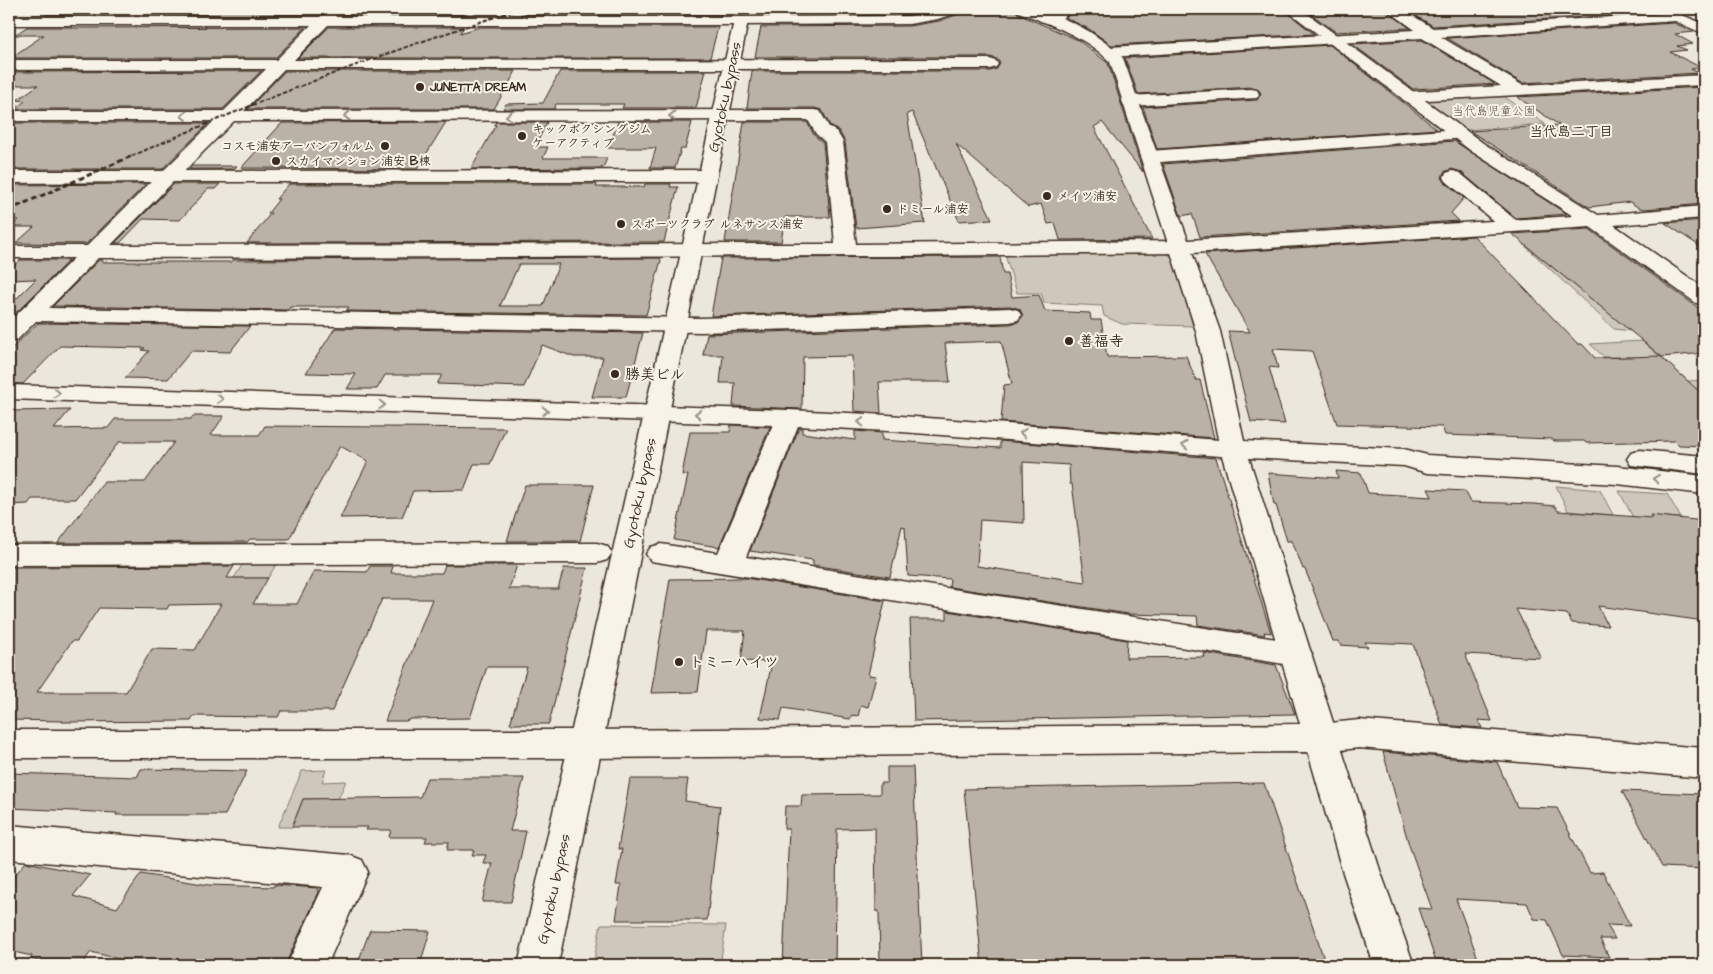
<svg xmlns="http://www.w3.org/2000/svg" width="1713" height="974" font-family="'Architects Daughter','Klee One',sans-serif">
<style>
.green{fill:#cec8bc;stroke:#84796d}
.building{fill:#bab2a7;stroke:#3b2a1e;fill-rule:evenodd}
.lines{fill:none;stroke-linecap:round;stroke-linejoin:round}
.street-casing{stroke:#3b2a1e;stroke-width:3}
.secondary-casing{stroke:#3b2a1e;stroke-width:3}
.primary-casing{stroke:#3b2a1e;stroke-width:3}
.street{fill:#f7f3e8;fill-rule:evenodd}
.secondary{fill:#f7f3e8;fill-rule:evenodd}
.primary{fill:#f7f3e8;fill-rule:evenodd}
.rail-far1{stroke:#3b2a1e;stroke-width:2;stroke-dasharray:4.5 2;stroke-linecap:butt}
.rail{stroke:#3b2a1e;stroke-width:3;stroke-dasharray:5.5 3;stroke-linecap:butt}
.oneway{stroke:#998e83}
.poi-dot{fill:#3b2a1e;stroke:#f7f3e8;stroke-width:2}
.labels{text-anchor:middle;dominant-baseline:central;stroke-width:4;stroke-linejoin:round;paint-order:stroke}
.far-poi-label{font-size:12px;font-weight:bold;fill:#3b2a1e;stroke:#f7f3e8;text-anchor:start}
.far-park-label{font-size:12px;fill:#605246;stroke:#f7f3e8}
.far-neighbourhood-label{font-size:14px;font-weight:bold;fill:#3b2a1e;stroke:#f7f3e8}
.street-label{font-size:15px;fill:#3b2a1e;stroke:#f7f3e8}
.poi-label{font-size:15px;font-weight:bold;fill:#3b2a1e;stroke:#f7f3e8;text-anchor:start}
</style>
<rect width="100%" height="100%" fill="#ece7dc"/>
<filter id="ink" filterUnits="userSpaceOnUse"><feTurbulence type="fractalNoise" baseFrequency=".02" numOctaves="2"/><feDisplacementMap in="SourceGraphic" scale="10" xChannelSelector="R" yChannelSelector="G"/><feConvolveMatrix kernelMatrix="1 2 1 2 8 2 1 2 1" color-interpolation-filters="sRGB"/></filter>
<g filter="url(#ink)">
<path class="green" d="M1499,93l46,31 -79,6 -44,-32z
M1521,242l110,89 -17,-2z
M1163,252l12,6 18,68 -71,-2 -18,-8 -2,-10 -58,-3 -3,-10h-24l-12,-38z
M1642,341l46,40 16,-1v11l-4,1 -4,-4 -26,2 -30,-23 -11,-10h-25l-14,-13z
M1556,486l44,4 13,25 -45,-4z
M1619,491l48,3 14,24 -30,-2 6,12 -5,25z
M244,562l33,1 -9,15h-34z
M326,770l-4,12 24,-1 -8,18h-35l-11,28h-14l24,-56z
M601,924l125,1 -5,34 -65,6h-63z"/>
<path class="building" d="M56,9h44l-9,6h-45z
M179,9h299l-5,6h-135l-3,-5 -5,-1 -6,2 -5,4h-148z
M541,9h124l57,1 -1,5h-201z
M765,9h168l-24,5 -145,1z
M962,9h53l3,5 60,26 30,23 35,109 -41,-50 -8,5 58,112 -92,1 -5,-17 -7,1 -7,-20 -13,3 -72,-63 36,75 -33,2 -47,-109 -5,2 18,109 -69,5 -11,-86 -6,-11 -9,-5 -8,-16 -8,-2h-67l5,-37h238l7,-2 3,-6 -3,-4 -7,-2h-235l6,-30 148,-1 30,-5 20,-7z
M1075,9h208l31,25 -203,11 -22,-16 -23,-11z
M1304,9h80l26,19 -74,4z
M1405,9h240l8,4 -220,13z
M1674,23l20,9 -19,2 18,10 -16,2 10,4 -17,2 32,16 -11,1 8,4 -177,10 -75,-45z
M27,27h46l-2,1 235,-1 -31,31h-262l3,-2h-3l31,-21h-30z
M329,27h135l-4,6 20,-6h238l-8,31h-412z
M1422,40l73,44 -82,5 -61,-45z
M1330,45l107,84 -280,20 -14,-42 114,-7 4,-7 -4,-5 -6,-1 -113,7 -13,-36z
M261,71l-38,38h-208l10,-8 -8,-1 21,-15h-29v-13z
M285,71h231l-22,38h-246z
M560,71h146l-10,37h-74l2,-4h-68l-2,5h-51l3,-5 37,-1z
M1704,87v117l-60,5 -5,-1 -9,-6 -41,5 -119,-76 89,-6 -42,-28z
M446,122l-29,47 -176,-1 41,-45z
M496,122h51l-12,25h13l-5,11h64l-4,10 -132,1 25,-44h-2z
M618,122h74l-7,27h-4l-6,19h-25l6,-20h-48z
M744,122h63l7,13 9,8 7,74h-45l-4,25h-56z
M9,123h200l-47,46h-153z
M1454,141l113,73 -51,4 -55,-46 -9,-3 -8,3 -2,6 3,4 19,16 -13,15 8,8 -259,16 -8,-23 -11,2 -18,-52z
M192,166h45l-3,3h-45z
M146,184l-60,60 -70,-1 18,-16h-23l8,-7h-10v-35z
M174,184h46l-5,5h-7l-28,31 -37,-1 -23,24h-5z
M289,184h308l-1,3h48l1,-3h26l-1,3h8l-14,55 -417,1 24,-30h-3l11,-14h-3z
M1704,220v29l-39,-26z
M1589,229l115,83v41l-42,4 -150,-123z
M1474,236l104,108h4l13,14 65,-2 40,36 4,4v50l-25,-1 -4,-4 -89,2 -2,-2h-30l-2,-2 -107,-4 -3,-8 -105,-3 -25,-73 -39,-2 5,19 -9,-1 16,57 -34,-2 -23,-91 22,1 -45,-78z
M1000,257l3,17h4l5,23 27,-2 6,16 45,2 1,7h10l6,37 79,-1 10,24h4l14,58 -213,-16 3,-37 8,-1 -11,-43 -56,2 5,39h-71l2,31 -27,-2 -2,-55 -49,1 -1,52 -69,-3 2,-23h-15l3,-28h-20l4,-21 303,-10 8,-2 5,-6 -3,-7 -10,-3 -299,10 10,-58z
M660,258l1,2 -15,55 -300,-4 3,-4h-59l-2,3 -235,-4 46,-46h4l-2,2h130l2,-2zM519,264h40l-16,42h-43z
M20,260h49l-52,52h-8v-6l27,-27 -27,1v-9z
M38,323l212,3 -20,26 -39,-1 -23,28 -43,-1 24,-27 -7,-1 3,-2 -85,-2 -37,38 -14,-1v-32z
M335,328l308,5 -17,64h-34l11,-40h-29l-32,-12 -18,42 -87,-3 5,-9h-57l-8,14h-30l9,-15 -50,-1z
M70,410l-16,19 54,-1 7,-9h76l2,-3h31l-13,19h48l6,-9 241,2 -16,36h-16l-10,26 -51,1 -11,26 -62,1 28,-57 -28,-15 -51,93h-39l-3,3 -189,1 46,-61h41l29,-40h-55l-44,57h-43l-4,5 -19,1v-94z
M731,425l39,2 -51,120 -45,-7 14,-65h-6l8,-43h40z
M799,428h3v5l53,7v-9l27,2v7l55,4 63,4v-7l216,17 55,175 -7,-1 1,3 -67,-10 -1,-9 -68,-2 -180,-27 1,-8 -42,-3 -3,-49 -3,-1 -12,51 -77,-12v-5l-63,-9zM1023,462l46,3 1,19h2l13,98 -108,-16 3,-46 44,3z
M1336,471l25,2 7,20 64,4 -4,-8 37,2 6,11 63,2 21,2 3,5 94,7 -2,-3 54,6v100l-106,-15 10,20 -36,-3 -5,-9 -51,-5 25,49 -76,-4 27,67 -14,-1 4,8 -40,-3 -29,-81 -48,-2 3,5 -28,-2 -2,-4h-5l-28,-72h-2l-11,-28h-5l-11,-36h-2l-6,-32 70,5z
M525,485h69l-14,56h-73z
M445,565h72l-8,24h49l6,-21h23l-38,156h-39l17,-57h-40l-17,51 -59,1 -5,2h-21l47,-122h-50l-50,112h-51l-3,6 -84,-1 -3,5 -129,1 1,-1 -54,-1v-153l225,-1 -7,12h41l-15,26h44l17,-33 53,1 3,-6h23l-2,7h51zM221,604l-26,46 -43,-1 -26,43h-89l35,-51h5l22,-33 68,1 2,-4z
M746,578l139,23 -17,74 8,1 -8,31 -7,-2 -3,11 -6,-1 -2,4 -67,-11 -3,12 -20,-2 12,-56 -31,-1 4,-30h-39l-8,61 -47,1 19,-114z
M947,611l180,29 -1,18 79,-1 -1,-4 72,12 19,49 -381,7 -4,-102h37z
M1383,752l114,10 20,45 40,1 33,65 13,-1 27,54 -23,-1 8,14h-15l9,18 -46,-2 -16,-35 -13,-1 -7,-16 -71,-4 23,62 -44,-2 -17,-51 14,1 -23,-64z
M887,767h26l9,198h-42l-1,-54h-3l-1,-83 -38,1 -2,136h-52l6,-136h-5l1,-23h16l1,-11 78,-1v-11h7z
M141,769l106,2 -22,44h-109l1,-2 -108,-5v-35l128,4z
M427,778h97l-14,53h16l-15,71h-29l10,-39h-9l3,-8h-14l2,-5h-27l2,-8h-24l2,-5h-38l2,-7h-25l2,-3h-76l11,-28 117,-2z
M630,779h58l-3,22 35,5 -13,114h-91l5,-35h-5l6,-36h-4z
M1264,783l62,182h-344l-18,-176z
M1622,791l82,3v75l-42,-2z
M26,862l64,13 -17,21 44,12 24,-34 68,11 64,2 1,-2 44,3 1,4 -34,73h-142l-52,-13 -10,13h-28l-22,-6 1,-3 -23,-5v-69z
M370,930l60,1 -10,34h-63z"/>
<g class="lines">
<defs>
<path id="street" d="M1059,9h14c-6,9 -22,15 -33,12l-2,-3 2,-3z
M1386,9h16l31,19 244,-15 27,11v10l-29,-13 -234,16 81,48 182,-10v10l-295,16 -6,-1 -2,-4 2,-4 98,-6 -79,-48 -313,19 -5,-2 -3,-3 3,-3 5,-2 306,-17z
M330,11l5,1 1,5h405l5,1 2,3 -2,3 -5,1h-413l-34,35 696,-1 6,2 2,3 -2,3 -6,2h-706l-40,42 570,-1 6,1 9,16 8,5 6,10 13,102 325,-3 7,2 3,4 -3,4 -7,2 -275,3 -808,2 -49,50 652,10 309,-10 8,2 3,5 -3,5 -8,2 -309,10 -665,-11 -19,19 -8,2v-20l65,-64h-65v-12h78l64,-64 -142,1v-12h154l51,-50h-205v-10h215l42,-42 -257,1v-10h267l35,-35h-302v-8h311l5,-5zM808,120l8,14 9,8 10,102 -724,1 62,-63h535l7,-2 2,-4 -2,-4 -7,-2 -524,1 50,-50z
M1251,89l6,1 2,4 -2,4 -127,8 -6,-1 -2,-4 2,-4 6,-1z
M1459,129l6,1 3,4 -3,4 -316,25 -6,-2 -3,-4 3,-4 6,-2z
M1453,171l7,2 58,49 3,4 -3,4 -7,2 -7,-2 -58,-49 -2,-4 2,-4z
M9,385l780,25 99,5 345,26 9,2 4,6 -4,6 -9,2 -345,-26 -90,-5 -52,131 550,85 11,3 5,9 -5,9 -11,3 -645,-105 -5,-7 5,-7 10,-3 57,9 55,-128 -764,-26z
M597,543l10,3 5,7 -5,7 -10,3 -588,2v-20z
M1359,720l345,28v30l-345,-30 -38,4 -12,-4 -5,-10 5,-10 12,-4z
M9,825l340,30 13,5 6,12 -41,93h-40l36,-78 -314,-28z"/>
<path id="secondary" d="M940,9h20l-2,3 -20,7 -29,5 -168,1 -5,-1 -2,-3 2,-3 5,-1 168,-1z
M1017,9c35,-2 81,23 106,49l65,182 385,-24 -102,-65 -186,-142h16l182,134 115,72 106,-9v12l-90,7 90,63v17l-8,-2 -106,-76 -398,26 28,78 24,110 160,8 23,6 190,11 87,10v18l-87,-10 -190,-11 -23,-7 -155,-8 131,412 34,95h-40l-32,-95 -34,-118 -722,6h-577v-28h577l714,-6 -80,-275 -24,-118 -86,-269c-25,-26 -59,-37 -91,-50z
M1640,450l64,6v18l-73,-9 -4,-6 4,-6z"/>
<path id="primary" d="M741,17l5,1 2,3 -190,944h-40l216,-944 2,-3z"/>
</defs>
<use href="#street" class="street-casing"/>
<use href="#secondary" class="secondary-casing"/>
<use href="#primary" class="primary-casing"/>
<use href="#street" class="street"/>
<use href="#secondary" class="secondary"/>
<use href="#primary" class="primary"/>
<path class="rail-far1" d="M132,156c127,-56 255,-105 388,-147"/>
<path class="rail" d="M9,210l125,-55"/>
</g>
<defs><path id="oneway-chevron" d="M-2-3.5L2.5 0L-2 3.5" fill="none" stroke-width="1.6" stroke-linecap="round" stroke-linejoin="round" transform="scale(1.25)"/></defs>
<g class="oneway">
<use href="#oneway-chevron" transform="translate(184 116) rotate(-180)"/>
<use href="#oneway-chevron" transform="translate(347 116) rotate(180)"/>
<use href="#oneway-chevron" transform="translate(509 116) rotate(180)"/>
<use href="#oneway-chevron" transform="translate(672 116) rotate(180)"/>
<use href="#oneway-chevron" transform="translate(57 393) rotate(2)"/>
<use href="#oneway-chevron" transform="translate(220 399) rotate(2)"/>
<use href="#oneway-chevron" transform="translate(382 405) rotate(2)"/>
<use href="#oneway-chevron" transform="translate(545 411) rotate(2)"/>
<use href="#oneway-chevron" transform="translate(698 414) rotate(-177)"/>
<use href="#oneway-chevron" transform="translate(861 422) rotate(-177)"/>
<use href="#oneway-chevron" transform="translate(1023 433) rotate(-176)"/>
<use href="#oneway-chevron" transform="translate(1185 445) rotate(-176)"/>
<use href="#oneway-chevron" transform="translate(1656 479) rotate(-174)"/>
</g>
</g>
<g class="poi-dot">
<circle cx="420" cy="87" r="5"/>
<circle cx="522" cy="136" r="5"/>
<circle cx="385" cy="146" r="5"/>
<circle cx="276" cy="161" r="5"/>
<circle cx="1047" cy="196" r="5"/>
<circle cx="887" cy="209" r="5"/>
<circle cx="621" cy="224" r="5"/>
<circle cx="1069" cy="341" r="5"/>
<circle cx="615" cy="374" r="5"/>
<circle cx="679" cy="662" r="5"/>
</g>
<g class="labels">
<g class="far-poi-label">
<text x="430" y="87">JUNETTA DREAM</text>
<text x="532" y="129">キックボクシングジム<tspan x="532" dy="14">ケーアクティブ</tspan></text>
<text x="375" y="146" text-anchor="end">コスモ浦安アーバンフォルム</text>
<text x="286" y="161">スカイマンション浦安 B棟</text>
<text x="1057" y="196">メイツ浦安</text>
<text x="897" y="209">ドミール浦安</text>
<text x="631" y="224">スポーツクラブ ルネサンス浦安</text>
</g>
<g class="far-park-label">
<text x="1494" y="111">当代島児童公園</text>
</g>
<g class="far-neighbourhood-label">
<text x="1571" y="132">当代島二丁目</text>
</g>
<g class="street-label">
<text transform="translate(725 97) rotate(-78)">Gyotoku bypass</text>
<text transform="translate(640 493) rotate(-78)">Gyotoku bypass</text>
<text transform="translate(554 889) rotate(-78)">Gyotoku bypass</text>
</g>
<g class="poi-label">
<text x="1079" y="341">善福寺</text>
<text x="625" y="374">勝美ビル</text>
<text x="689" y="662">トミーハイツ</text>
</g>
</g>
<rect width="1713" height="974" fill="none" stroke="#f7f3e8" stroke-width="30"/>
<rect x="15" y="15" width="1683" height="944" fill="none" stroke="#3b2a1e" stroke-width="2" filter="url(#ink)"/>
</svg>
